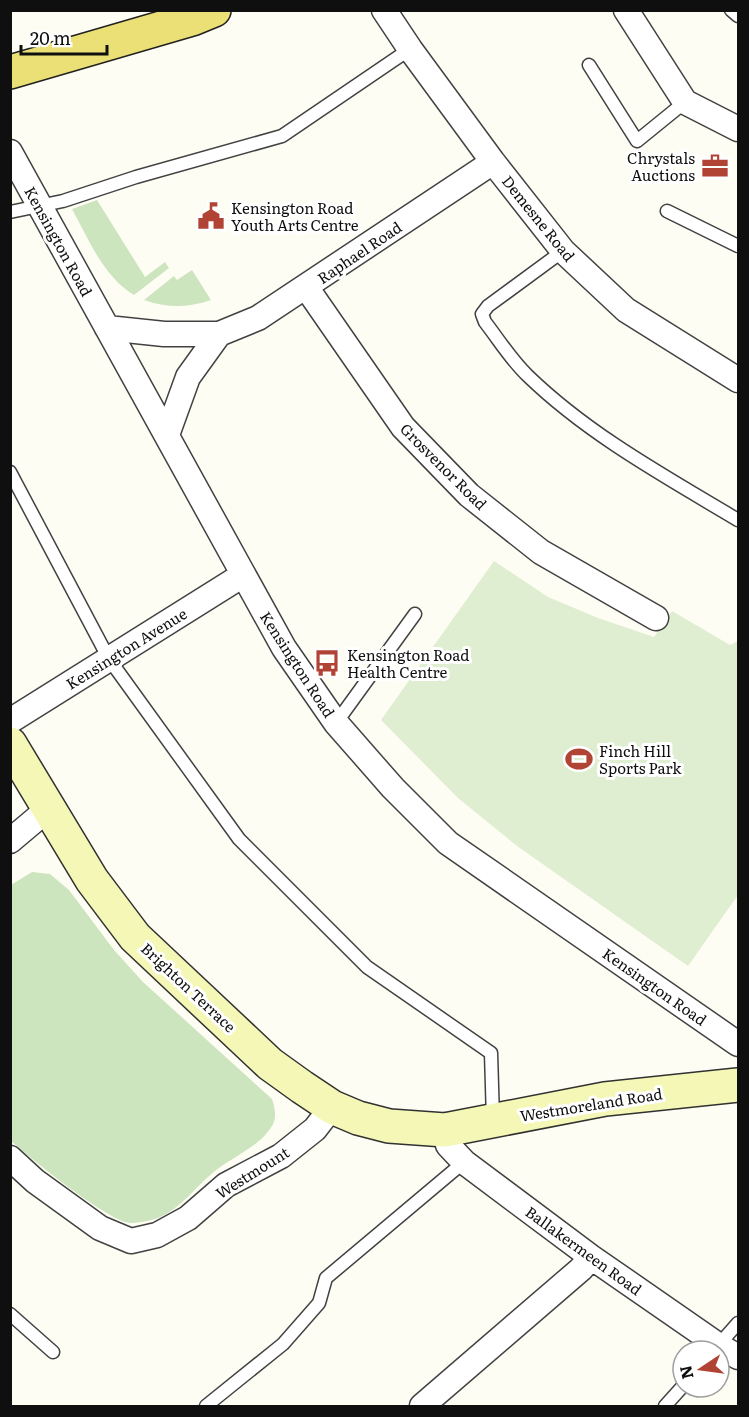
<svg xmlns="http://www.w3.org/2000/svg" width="749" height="1417" font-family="Literata,serif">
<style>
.grass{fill:#cde5bf}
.pitch{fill:#dfedd0}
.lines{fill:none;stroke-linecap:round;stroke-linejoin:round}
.lane-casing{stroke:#424242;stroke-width:15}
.street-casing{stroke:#424242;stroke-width:27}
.secondary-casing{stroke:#313131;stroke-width:36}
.primary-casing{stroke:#202020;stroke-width:36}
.lane{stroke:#fff;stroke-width:12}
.street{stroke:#fff;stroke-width:24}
.secondary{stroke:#f4f7b5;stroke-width:33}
.primary{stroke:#eae076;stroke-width:33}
.labels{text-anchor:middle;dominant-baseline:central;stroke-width:6;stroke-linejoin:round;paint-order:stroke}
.poi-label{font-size:15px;fill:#0f0f0f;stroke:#fff;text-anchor:start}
.street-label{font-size:15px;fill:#0f0f0f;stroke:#fff}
</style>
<rect width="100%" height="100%" fill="#fefdf3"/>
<path class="grass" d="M97,200l48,77 20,-15 4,6 -35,27c-31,-19 -45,-55 -62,-86z
M192,270l19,30c-24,8 -44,8 -67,0l30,-24 3,4z
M32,872l18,2 19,16 45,60 29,32 129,117c3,9 5,19 0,27 -12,20 -39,31 -57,45 -19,15 -33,37 -57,47 -6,2 -19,5 -27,5 -21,0 -101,-65 -120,-82v-256z"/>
<path class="pitch" d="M494,561l54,36 50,21 56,19 18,-26 58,34 8,-4v254l-50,71 -171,-120 -59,-48 -77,-78z"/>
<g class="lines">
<defs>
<path id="lane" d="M731,10l7,6
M589,65l48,76 48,-39
M667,211l71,35
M10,212l53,-11 73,-24 146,-41 128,-87
M563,251l-75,55 -6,8 3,8c14,18 26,38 43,54 61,59 138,101 210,144
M10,472l99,187 130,180 128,128 124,86 2,67
M336,723l79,-109
M10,1314l43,38
M716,1348l22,-25
M206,1406l77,-62 36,-41 7,-25 138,-116
M665,1406l18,-20"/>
<path id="street" d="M384,10l26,39 83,113 70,89 63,59 112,70
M626,10l59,92 53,27
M10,152l274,496 52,75 57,65 55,55 290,201
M306,287l97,140 66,68 72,57 115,66
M107,328l57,6h55l39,-16 235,-156
M167,435l21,-58 31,-43
M10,721l233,-146
M10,841l38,-32
M445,1130l3,15 16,17 127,95 127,88 20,12
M10,1158l25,23 65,47 31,13 26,-6 31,-17 38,-33 55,-29 34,-27 17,-22
M422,1406l159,-137 10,-12"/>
<path id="secondary" d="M10,744l82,136 43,57 135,127 32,23 30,20 26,11 31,8 56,4 160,-31 133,-14"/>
<path id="primary" d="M10,72l182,-53 22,-9"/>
</defs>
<use href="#lane" class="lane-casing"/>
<use href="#street" class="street-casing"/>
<use href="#secondary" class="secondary-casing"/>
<use href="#primary" class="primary-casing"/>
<use href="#lane" class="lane"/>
<use href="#street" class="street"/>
<use href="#secondary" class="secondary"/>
<use href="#primary" class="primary"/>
</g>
<defs>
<symbol id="office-bare" viewBox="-9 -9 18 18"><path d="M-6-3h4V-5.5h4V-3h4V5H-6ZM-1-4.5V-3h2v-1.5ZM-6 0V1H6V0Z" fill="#b14335" stroke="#fff" stroke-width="2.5" paint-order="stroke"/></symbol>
<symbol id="civic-bare" viewBox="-9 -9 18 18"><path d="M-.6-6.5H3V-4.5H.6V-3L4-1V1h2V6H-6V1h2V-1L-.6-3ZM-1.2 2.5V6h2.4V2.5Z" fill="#b14335" stroke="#fff" stroke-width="2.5" paint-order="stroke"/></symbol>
<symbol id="bus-bare" viewBox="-9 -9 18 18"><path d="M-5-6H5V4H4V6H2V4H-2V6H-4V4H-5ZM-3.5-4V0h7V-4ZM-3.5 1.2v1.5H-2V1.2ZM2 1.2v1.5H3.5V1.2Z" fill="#b14335" stroke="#fff" stroke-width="2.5" paint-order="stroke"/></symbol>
<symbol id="stadium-bare" viewBox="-9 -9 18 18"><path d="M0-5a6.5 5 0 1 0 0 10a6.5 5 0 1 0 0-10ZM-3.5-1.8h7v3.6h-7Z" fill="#b14335" stroke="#fff" stroke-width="2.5" paint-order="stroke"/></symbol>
</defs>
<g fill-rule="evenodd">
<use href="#office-bare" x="696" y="147" width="38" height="38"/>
<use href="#civic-bare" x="192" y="197" width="38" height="38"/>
<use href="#bus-bare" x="308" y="644" width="38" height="38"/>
<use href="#stadium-bare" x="560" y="740" width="38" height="38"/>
</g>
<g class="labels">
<g class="poi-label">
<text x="695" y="157" text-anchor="end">Chrystals<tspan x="695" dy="17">Auctions</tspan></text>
<text x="231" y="207">Kensington Road<tspan x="231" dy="17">Youth Arts Centre</tspan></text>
<text x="347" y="654">Kensington Road<tspan x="347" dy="17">Health Centre</tspan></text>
<text x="599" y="750">Finch Hill<tspan x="599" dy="17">Sports Park</tspan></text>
</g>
<g class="street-label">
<text transform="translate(539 218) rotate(51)">Demesne Road</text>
<text transform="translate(59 241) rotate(61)">Kensington Road</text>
<text transform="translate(359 252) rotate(-34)">Raphael Road</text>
<text transform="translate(444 466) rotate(45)">Grosvenor Road</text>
<text transform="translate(126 648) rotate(-32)">Kensington Avenue</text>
<text transform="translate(298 664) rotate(57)">Kensington Road</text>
<text transform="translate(655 986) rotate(35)">Kensington Road</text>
<text transform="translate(189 987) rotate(43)">Brighton Terrace</text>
<text transform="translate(591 1104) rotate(-9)">Westmoreland Road</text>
<text transform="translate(252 1172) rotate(-32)">Westmount</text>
<text transform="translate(584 1250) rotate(36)">Ballakermeen Road</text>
</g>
</g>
<rect width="749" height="1417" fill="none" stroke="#0f0f0f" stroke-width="24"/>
<g transform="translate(701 1369) rotate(257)"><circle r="28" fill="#ffffff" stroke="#9f9f9f" stroke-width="1.5"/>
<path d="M0-4.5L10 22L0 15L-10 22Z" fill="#b14335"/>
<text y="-9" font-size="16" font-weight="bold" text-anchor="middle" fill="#0f0f0f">N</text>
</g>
<path d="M21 45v9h86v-9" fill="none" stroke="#0f0f0f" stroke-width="3"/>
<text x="30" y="45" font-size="18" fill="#0f0f0f" stroke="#ffffff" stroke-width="4.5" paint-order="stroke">20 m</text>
</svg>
